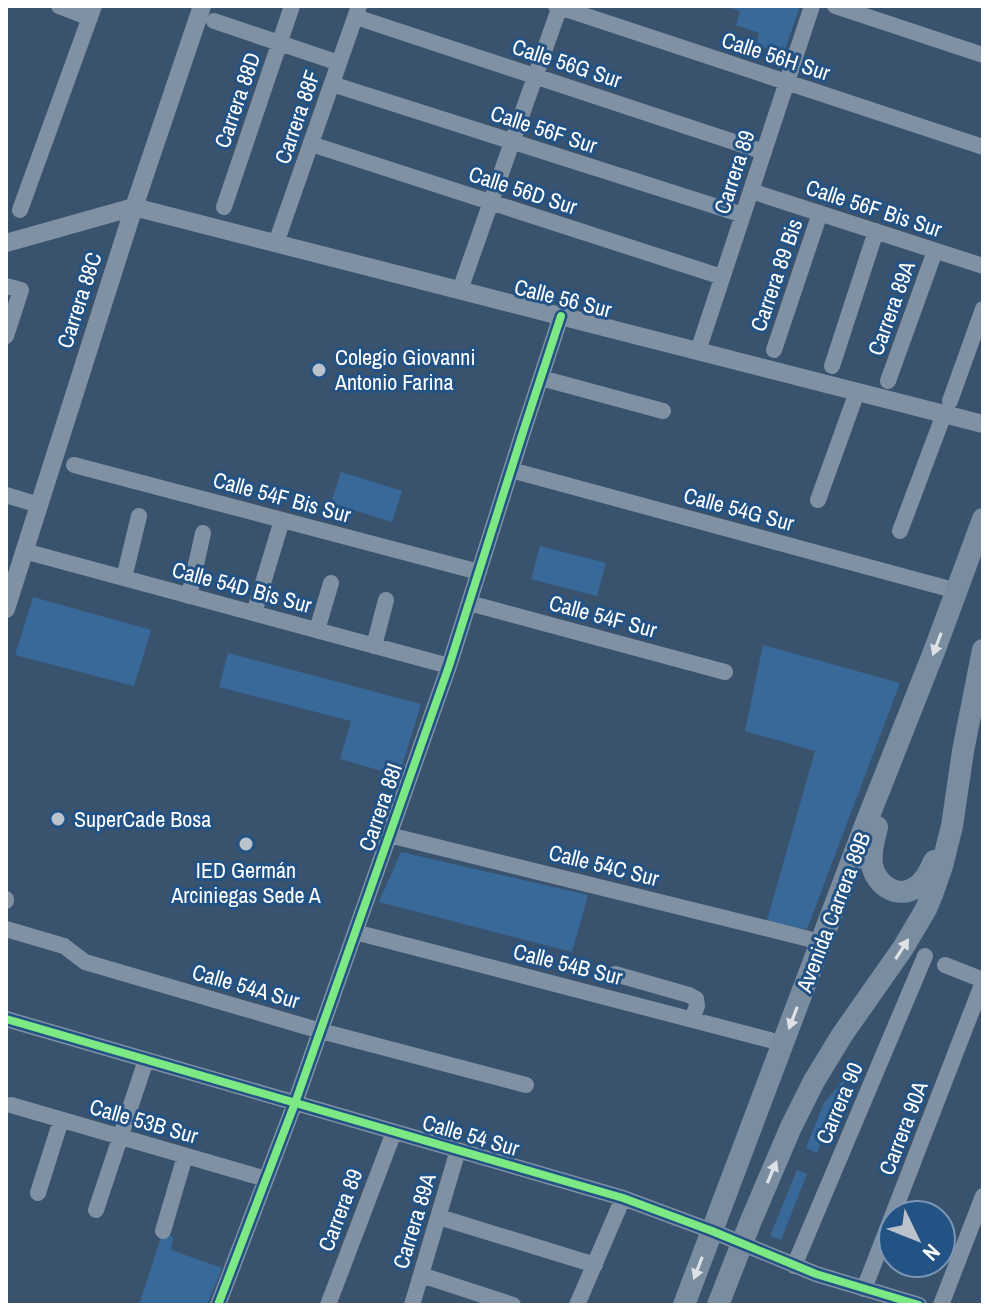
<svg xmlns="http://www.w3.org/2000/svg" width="989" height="1311" font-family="'Archivo Narrow',sans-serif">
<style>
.green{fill:#386999}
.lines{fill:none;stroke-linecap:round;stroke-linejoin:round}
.minor{stroke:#8091a4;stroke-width:16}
.tertiary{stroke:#8091a4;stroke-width:18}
.secondary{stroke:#7a8da0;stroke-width:22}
.cycleway-casing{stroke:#235284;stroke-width:13}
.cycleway{stroke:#7ce984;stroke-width:8}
.oneway{fill:#dee2e7}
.poi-dot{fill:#bac3cc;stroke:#235284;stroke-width:3}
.labels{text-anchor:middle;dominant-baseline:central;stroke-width:6;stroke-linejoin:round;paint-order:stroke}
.street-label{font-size:22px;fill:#fff;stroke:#235284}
.poi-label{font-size:22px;fill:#fff;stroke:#235284;text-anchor:start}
</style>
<rect width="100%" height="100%" fill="#39536e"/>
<path class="green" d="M725,6h75l-19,55 -2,-1 2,-7 -25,-8 3,-12 -23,-8 4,-14z
M341,472l61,19 -10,31 -61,-19z
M540,546l66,17 -9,33 -66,-17z
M33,597l118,33 -17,56 -119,-31z
M763,645l137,38 -93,246 -41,-5 49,-173 -70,-20z
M228,653l193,51 -22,72 -59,-17 11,-38 -132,-34z
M401,852l187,43 -16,57 -193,-50z
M847,1076l-30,77 -11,-5 18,-45z
M797,1170l10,4 -26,66 -11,-4z
M163,1231l10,6 -2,13 51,18 -15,37h-68z"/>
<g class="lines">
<path class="minor" d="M59,6l31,12
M556,6l427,141
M835,6l148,49
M356,17l408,135
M214,21l125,42
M332,84l411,131
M311,144l411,133
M751,191l232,75
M224,207l68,-201
M20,210l74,-204
M276,243l83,-237
M6,286l15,4 -15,46
M460,290l100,-284
M774,350l46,-137
M698,351l114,-345
M832,366l44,-135
M541,378l122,33
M888,381l47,-130
M950,401l33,-92
M74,465l405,107
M511,470l446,121
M6,495l33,10
M818,500l39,-108
M900,531l44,-117
M24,551l425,115
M124,578l15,-62
M189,596l14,-63
M469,603l256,69
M254,613l28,-93
M317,630l14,-47
M374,646l12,-46
M389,835l420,104
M6,901v-2
M6,929l58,17 21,16 236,69 205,54
M355,932l415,108
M945,965l38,15
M615,974l74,21 7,4 1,7 -5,13
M6,1019l617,179 89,33 104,43 103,31
M11,1105l255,74
M38,1193l23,-73
M96,1210l50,-150
M439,1217l156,48
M163,1231l22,-75
M794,1266l131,-310
M421,1275l92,30
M864,1289l119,-307
M218,1305l77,-202 154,-437 74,-234 38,-116
M328,1305l66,-173
M412,1305l46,-155
M577,1305l46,-107
M941,1305l42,-109"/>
<path class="tertiary" d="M134,207l849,217
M6,243l128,-36
M6,609l128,-402 68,-201"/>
<path class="secondary" d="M877,827c-3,13 -7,26 -5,38 4,20 26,35 44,22 9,-6 14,-16 18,-26
M684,1305l179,-474 72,-182 48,-130
M718,1305l32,-82 41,-96 23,-46 28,-46 61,-87 23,-39 7,-17 9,-26 10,-40 11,-75 20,-101"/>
<defs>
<path id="cycleway" d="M6,1019l617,179 89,33 104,43 103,31
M218,1305l77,-202 154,-437 74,-234 38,-116"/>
</defs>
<use href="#cycleway" class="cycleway-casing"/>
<use href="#cycleway" class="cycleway"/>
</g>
<defs><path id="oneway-solid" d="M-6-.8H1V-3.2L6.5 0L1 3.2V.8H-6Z" transform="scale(2)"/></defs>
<g class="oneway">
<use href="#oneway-solid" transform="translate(937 644) rotate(111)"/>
<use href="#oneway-solid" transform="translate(902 949) rotate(-57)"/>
<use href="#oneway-solid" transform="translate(793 1018) rotate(111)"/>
<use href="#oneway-solid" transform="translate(772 1172) rotate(-67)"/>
<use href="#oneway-solid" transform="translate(698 1268) rotate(111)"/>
</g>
<g class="poi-dot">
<circle cx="319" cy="370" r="8"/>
<circle cx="58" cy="819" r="8"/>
<circle cx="246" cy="844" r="8"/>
</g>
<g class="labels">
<g class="street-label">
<text transform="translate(776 56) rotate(18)">Calle 56H Sur</text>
<text transform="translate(567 63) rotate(18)">Calle 56G Sur</text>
<text transform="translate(237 100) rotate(-71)">Carrera 88D</text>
<text transform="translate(297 117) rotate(-71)">Carrera 88F</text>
<text transform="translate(544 129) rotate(18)">Calle 56F Sur</text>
<text transform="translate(734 172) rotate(-72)">Carrera 89</text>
<text transform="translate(523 190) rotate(18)">Calle 56D Sur</text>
<text transform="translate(874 208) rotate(18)">Calle 56F Bis Sur</text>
<text transform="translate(776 275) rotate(-71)">Carrera 89 Bis</text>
<text transform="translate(563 298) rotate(14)">Calle 56 Sur</text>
<text transform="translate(79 300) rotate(-72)">Carrera 88C</text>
<text transform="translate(891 308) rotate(-70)">Carrera 89A</text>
<text transform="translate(282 497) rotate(15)">Calle 54F Bis Sur</text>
<text transform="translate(739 509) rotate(15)">Calle 54G Sur</text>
<text transform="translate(242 587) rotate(15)">Calle 54D Bis Sur</text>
<text transform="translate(603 616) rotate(15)">Calle 54F Sur</text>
<text transform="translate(380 807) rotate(-71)">Carrera 88I</text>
<text transform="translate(604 865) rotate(14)">Calle 54C Sur</text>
<text transform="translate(833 912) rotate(-69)">Avenida Carrera 89B</text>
<text transform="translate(568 964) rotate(14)">Calle 54B Sur</text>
<text transform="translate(246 986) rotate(16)">Calle 54A Sur</text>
<text transform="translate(839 1103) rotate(-67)">Carrera 90</text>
<text transform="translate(144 1121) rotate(16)">Calle 53B Sur</text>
<text transform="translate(903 1128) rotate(-69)">Carrera 90A</text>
<text transform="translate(471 1135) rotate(16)">Calle 54 Sur</text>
<text transform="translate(340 1210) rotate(-69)">Carrera 89</text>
<text transform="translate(414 1221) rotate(-73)">Carrera 89A</text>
</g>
<g class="poi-label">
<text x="335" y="357">Colegio Giovanni<tspan x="335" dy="25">Antonio Farina</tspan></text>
<text x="74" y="819">SuperCade Bosa</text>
<text x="246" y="870" text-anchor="middle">IED Germán<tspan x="246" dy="25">Arciniegas Sede A</tspan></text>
</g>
</g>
<rect width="989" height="1311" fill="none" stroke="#ffffff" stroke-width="16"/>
<g transform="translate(917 1239) rotate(133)"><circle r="38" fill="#235284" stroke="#7b97b5" stroke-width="2"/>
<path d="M0-6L14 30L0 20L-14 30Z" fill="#bac3cc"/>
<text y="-12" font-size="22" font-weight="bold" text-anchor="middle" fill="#ffffff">N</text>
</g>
</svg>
